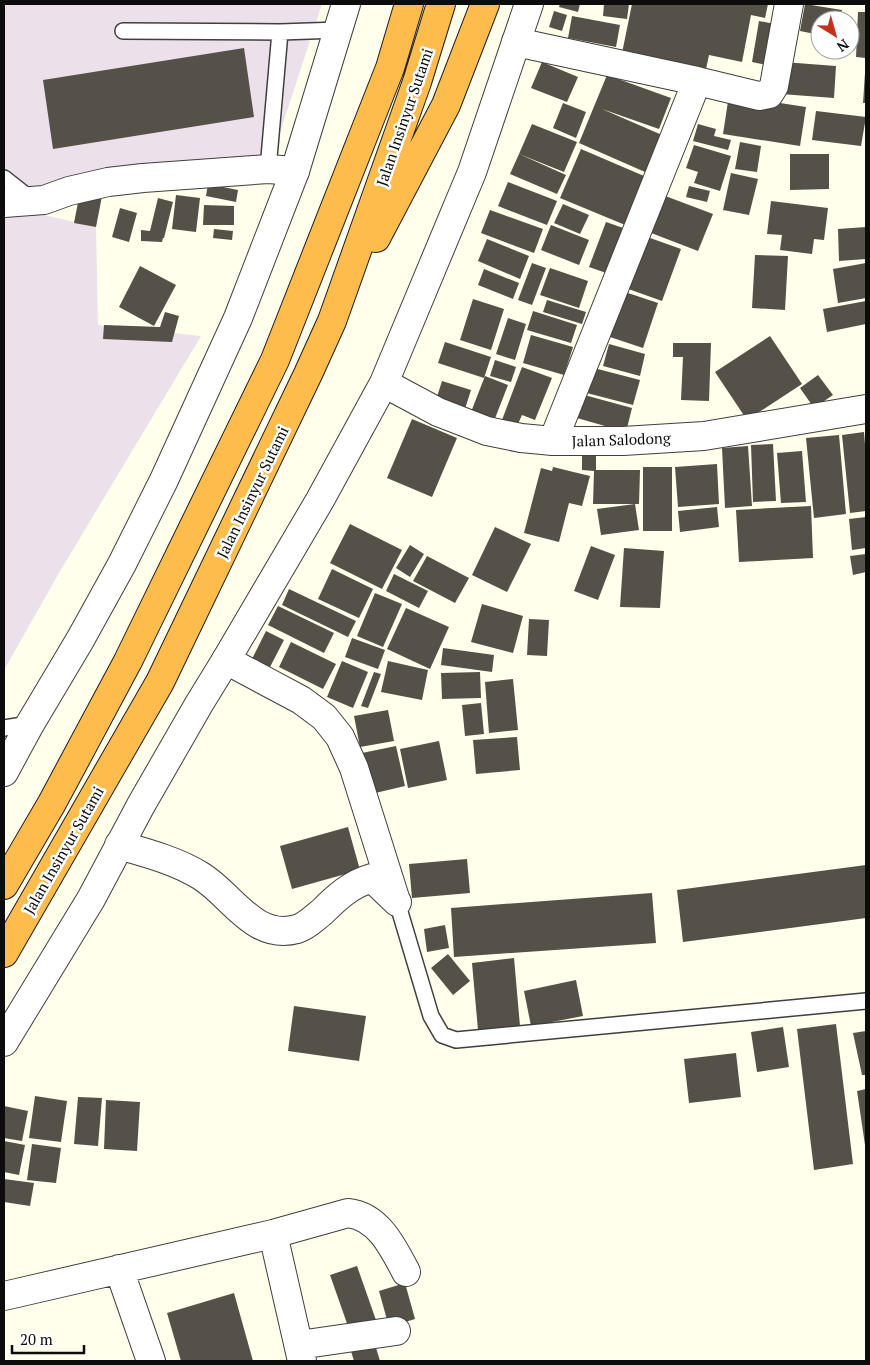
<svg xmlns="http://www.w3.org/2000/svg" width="870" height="1365" font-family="'PT Serif',serif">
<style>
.industrial{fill:#ece0eb}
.building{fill:#555048}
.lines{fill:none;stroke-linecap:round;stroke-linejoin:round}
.service-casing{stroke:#3f3f3f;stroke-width:18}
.minor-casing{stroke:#3f3f3f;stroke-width:30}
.tertiary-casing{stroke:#3f3f3f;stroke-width:30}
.motorway-casing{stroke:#1d1d1d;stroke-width:30}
.service{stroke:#fff;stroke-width:15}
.minor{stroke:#fff;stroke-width:28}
.tertiary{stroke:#fff;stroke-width:28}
.motorway{stroke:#fdbc4c;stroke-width:28}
.labels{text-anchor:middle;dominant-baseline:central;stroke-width:5;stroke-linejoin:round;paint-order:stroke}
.street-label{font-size:15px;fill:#0c0c0c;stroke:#fff}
</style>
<rect width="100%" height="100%" fill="#ffffeb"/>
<path class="industrial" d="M4,4h318l-54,165 -213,27 -11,19 52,12 2,98 103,11 -142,237 -55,97z"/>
<path class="building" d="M560,4h20l-2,8 -19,-5z
M604,4h25l-2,15 -24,-3z
M632,4h136l-3,14 -14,-3 -9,47 -33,-7 -4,19 -84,-16z
M805,4l37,6 -2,10h-20v15l-20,-4z
M554,11l13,4 -5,16 -13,-4z
M858,12h8v46l-10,-1z
M572,16l48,9 -4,22 -48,-9z
M759,21l16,3 -8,41 -15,-3z
M244,48l10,69 -201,32 -10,-69z
M542,62l36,15 -11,25 -36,-14z
M783,62l53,4 -2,32 -53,-4z
M865,73h1v30h-3z
M607,75l64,23 -12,31 -57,-20 60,26 -17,37 -66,-29z
M729,95l77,12 -6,39 -77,-12z
M563,103l23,9 -10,26 -23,-10z
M816,111l50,6 -5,29 -49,-6z
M532,124l45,18 -13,30 -45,-18z
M698,124l18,5 -2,7 17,4 -3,10 -35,-9z
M740,142l21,4 -4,26 -22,-3z
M694,145l37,11 -11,35 -26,-8 4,-11 -12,-4z
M581,149l70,30 -21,48 -70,-29z
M519,154l47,21 -9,19 -47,-20z
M790,154h39v35l-39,1z
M731,173l27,6 -9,36 -26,-5z
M508,182l49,19 -10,24 -49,-19z
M208,184l30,6 -2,12 -30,-6z
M689,186l21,5 -3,11 -21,-5z
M80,192l22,4 -6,31 -22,-4z
M660,194l53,20 -15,37 -52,-20z
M176,195l24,3 -4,34 -24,-3z
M158,198l15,4 -9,36h-1l-1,4 -21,-1v-11l9,1z
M771,201l57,7 -4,32 -10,-1 -2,15 -32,-4 2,-15 -15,-1z
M563,204l26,11 -9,19 -26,-11z
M204,205l30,1v19h-31z
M120,208l17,5 -8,29 -17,-5z
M490,210l53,19 -9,24 -53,-20z
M606,222l23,8 -17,45 -23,-8z
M551,225l38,15 -10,25 -38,-15z
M866,227v32l-27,2 -1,-32z
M214,229l19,2 -1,9 -19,-2z
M639,234l42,15 -19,52 -42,-15z
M487,239l42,17 -9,23 -42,-18z
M755,255l33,1 -3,54 -33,-2z
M532,263l14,5 -14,37 -14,-5z
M866,263v35l-28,5 -5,-34z
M140,266l36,19 -22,41 -35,-19z
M550,268l38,13 -9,27 -39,-13z
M484,269l35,14 -6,16 -35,-14z
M619,290l39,13 -15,45 -39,-13z
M473,299l31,10 -13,41 -31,-10z
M547,300l39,12 -4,12 -39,-12z
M866,301v23l-39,8 -4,-23z
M533,311l44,14 -6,18 -44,-13z
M165,312l14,4 -7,26 -69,-3 1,-14 56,2z
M508,318l18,6 -11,36 -19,-6z
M531,335l42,12 -9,28 -41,-12z
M770,336l32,48 -55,36 -32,-48z
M445,342l46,15 -7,21 -46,-15z
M673,343h38l-2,58 -28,-1 2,-43h-10z
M609,344l36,10 -5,22 -37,-10z
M495,360l21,7 -5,15 -21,-6z
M522,367l30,11 -17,42 -13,-5 -5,11 -15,-6z
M590,367l50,13 -7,25 -50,-13z
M818,375l15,20 -19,13 -14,-20z
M485,376l23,9 -14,36 -23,-9z
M442,381l29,9 -7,22 -29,-9z
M577,393l55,15 -6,24 -56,-16z
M412,419l45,19 -25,59 -45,-19z
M864,432l2,25v54l-16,2 -8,-78z
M839,435l7,79 -32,4 -8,-80z
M773,444l3,57 -23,1 -2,-57z
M748,446l4,60 -27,2 -3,-60z
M802,451l4,51 -25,1 -4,-50z
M582,456h14v14h44l-1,34h-46l1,-33 -12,-1z
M717,464l2,40 -41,3 -3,-40z
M553,467l37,9 -8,30 -13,-3 -10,39 -35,-9 17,-65 11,3z
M643,467h29v64h-29z
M635,504l4,26 -38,5 -4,-26z
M811,506l2,52 -74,4 -3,-52z
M717,507l2,20 -39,5 -2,-21z
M866,517v31l-14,2 -3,-31z
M350,524l52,26 -20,39 -52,-26z
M495,527l36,17 -24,48 -35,-17z
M410,545l14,9 -14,23 -14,-9z
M591,546l24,9 -17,45 -24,-9z
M624,548l40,3 -4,57 -40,-1z
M866,554v18l-13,3 -3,-19z
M427,556l42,22 -14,25 -42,-22z
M332,569l41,20 -14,29 -41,-19z
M394,574l34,17 -9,17 -33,-17z
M289,589l67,32 -8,16 -66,-32z
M375,593l27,11 -19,43 -26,-11z
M482,604l41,12 -10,37 -42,-11z
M278,606l56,27 -10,20 -56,-28z
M406,608l43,19 -19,42 -43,-20z
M529,619l20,1 -2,36 -20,-1z
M266,631l18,9 -14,27 -18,-8z
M352,638l33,12 -7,19 -33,-12z
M291,642l45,22 -13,25 -44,-22z
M443,648l51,7 -2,17 -51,-7z
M342,661l26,11 -15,36 -26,-11z
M388,661l40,9 -6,30 -41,-8z
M374,672l7,2 -13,34 -7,-2z
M480,672l1,26 -39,1 -1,-26z
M513,679l5,51 -29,3 -4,-51z
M481,703l3,31 -19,2 -3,-31z
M388,710l6,31 -34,6 -6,-31z
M517,737l3,33 -44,4 -3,-34z
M439,741l8,39 -39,8 -8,-39z
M396,746l9,40 -34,8 -9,-41z
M348,827l12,43 -68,19 -12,-43z
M467,859l3,34 -58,5 -3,-34z
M866,865v53l-183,24 -6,-52z
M652,893l4,50 -202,14 -3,-49z
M445,925l4,23 -22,4 -3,-23z
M448,954l22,27 -17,14 -22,-27z
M514,958l6,68 -42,4 -6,-67z
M576,980l7,36 -52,10 -7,-35z
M294,1006l72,10 -7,45 -71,-10z
M836,1024l17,140 -39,6 -17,-141z
M783,1027l6,40 -32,5 -6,-40z
M866,1031v44h-4l-9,-42z
M736,1053l5,44 -52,6 -5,-44z
M866,1089v56h-1l-8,-54z
M35,1096l32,5 -6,41 -32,-4z
M78,1097l24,1 -4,48 -24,-2z
M106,1100l34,2 -3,49 -33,-2z
M4,1106l24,5 -6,30 -18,-3z
M4,1141l21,4 -6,30 -15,-3z
M32,1144l29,4 -5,35 -29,-3z
M4,1179l30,4 -4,23 -26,-4z
M357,1266l20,57 -27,9 -20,-57z
M405,1283l10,36 -26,8 -10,-36z
M234,1293l19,68h-72l-14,-48z
M374,1341l6,20h-26l-4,-13z"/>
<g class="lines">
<defs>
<path id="service" d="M123,31l157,1 -12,137
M280,32l59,-2
M4,178l28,22
M4,728l26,-4
M397,902l34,114 11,19 14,5 410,-39"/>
<path id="minor" d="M516,42l181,39
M4,203l40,-3 25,-9 39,-9 35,-4 125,-9 27,2
M553,441l144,-360 62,15 10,-2 5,-8 15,-82
M226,660l75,40 23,17 16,20 14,31 41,130
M119,845c28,8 58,16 82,31 31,19 53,65 96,53 10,-3 17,-11 25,-17 15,-15 29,-28 50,-34l25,24
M273,1234l29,127
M119,1269l32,92
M4,1296l269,-62 75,-21c30,3 45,34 58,59
M299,1345l97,-14"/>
<path id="tertiary" d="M384,383l54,29 49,19 34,7 32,3h70l81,-5 162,-27
M4,772l26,-48 50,-84 42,-76 42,-84 74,-162 57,-147 51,-167
M4,1042l87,-143 50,-94 58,-101 27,-44 94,-160 64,-117 88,-211 57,-168"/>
<path id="motorway" d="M376,238l70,-133 39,-101
M4,885l48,-82 76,-142 147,-301 115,-292 19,-64
M4,953l156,-271 148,-308 24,-53 85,-239 24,-78"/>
</defs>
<use href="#service" class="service-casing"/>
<use href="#minor" class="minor-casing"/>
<use href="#tertiary" class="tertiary-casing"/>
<use href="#motorway" class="motorway-casing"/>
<use href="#service" class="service"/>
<use href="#minor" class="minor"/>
<use href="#tertiary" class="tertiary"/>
<use href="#motorway" class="motorway"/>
</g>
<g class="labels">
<g class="street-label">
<text transform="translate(404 117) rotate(-71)">Jalan Insinyur Sutami</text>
<text transform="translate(621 439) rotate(-2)">Jalan Salodong</text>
<text transform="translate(252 492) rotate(-64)">Jalan Insinyur Sutami</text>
<text transform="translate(63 850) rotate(-60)">Jalan Insinyur Sutami</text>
</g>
</g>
<rect width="870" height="1365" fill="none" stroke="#0c0c0c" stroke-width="10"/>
<g transform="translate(835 35) rotate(143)"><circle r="24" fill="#ffffff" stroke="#9e9e9e"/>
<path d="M0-4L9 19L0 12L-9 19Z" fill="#c4321d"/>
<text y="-8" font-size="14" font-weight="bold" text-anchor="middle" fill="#0c0c0c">N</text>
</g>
<path d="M12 1345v8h72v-8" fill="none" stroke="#0c0c0c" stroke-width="2.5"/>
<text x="20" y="1345" font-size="15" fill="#0c0c0c" stroke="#ffffff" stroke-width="4" paint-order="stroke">20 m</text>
</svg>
